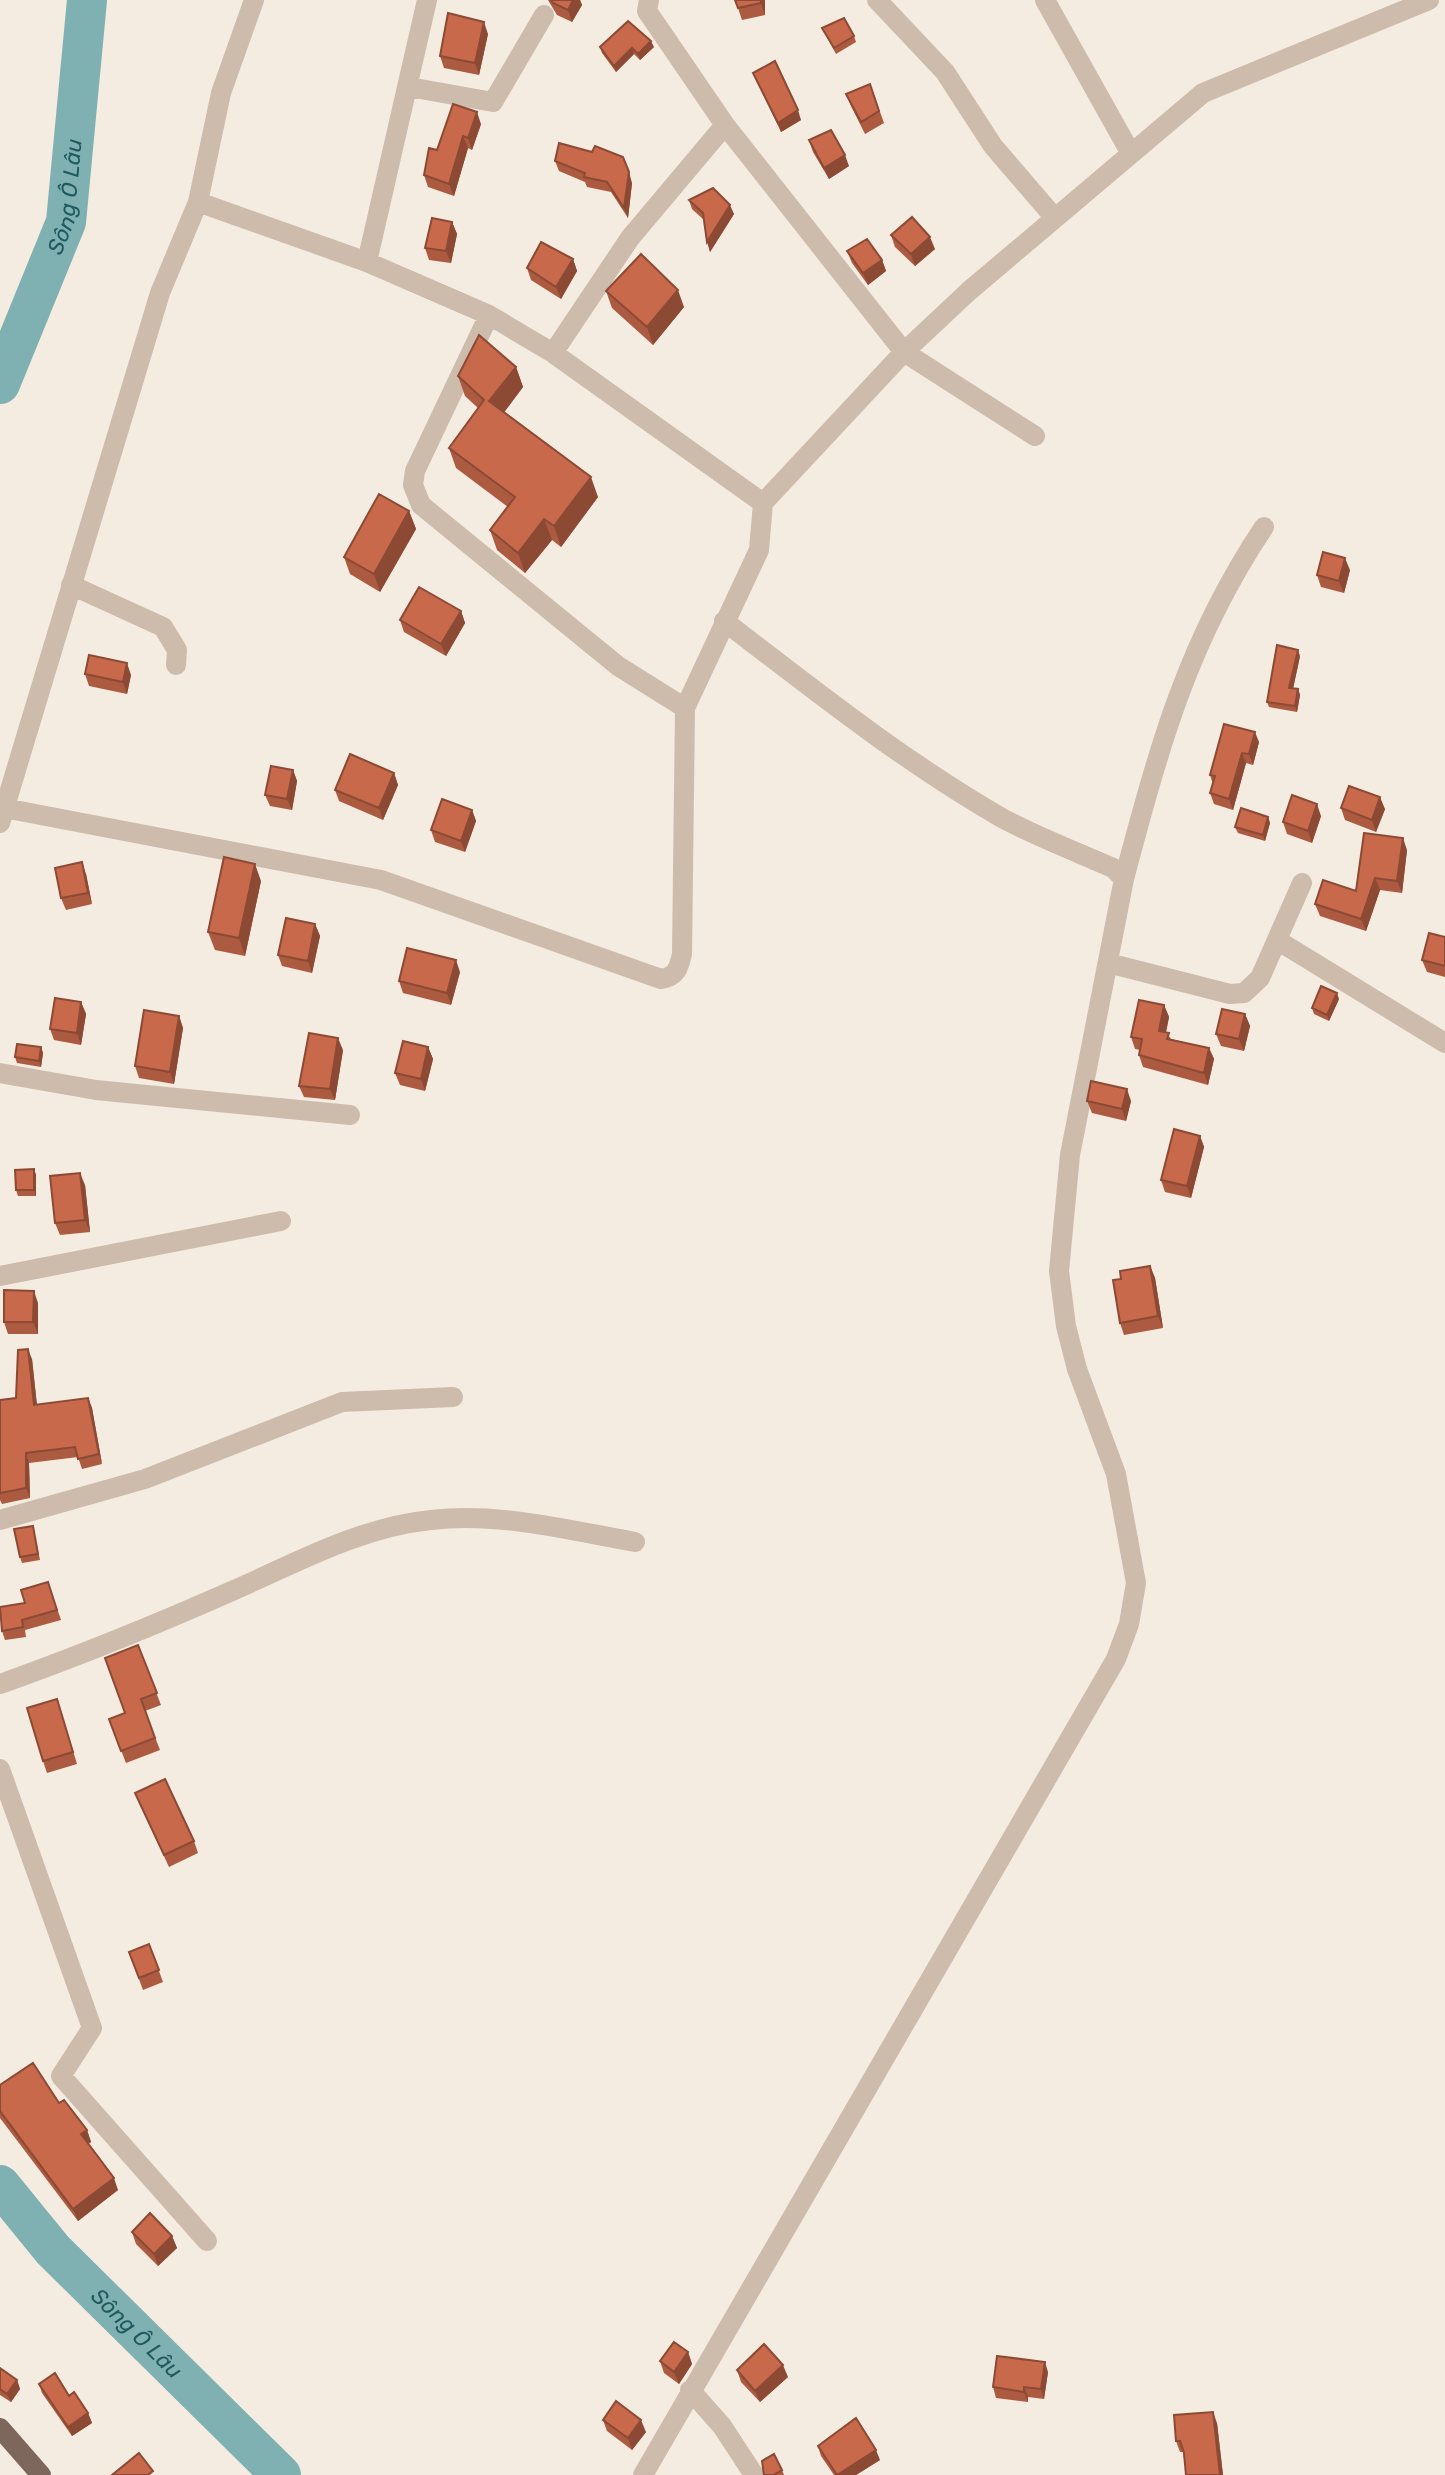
<svg xmlns="http://www.w3.org/2000/svg" width="1445" height="2475" font-family="Rubik,sans-serif">
<style>
.lines{fill:none;stroke-linecap:round;stroke-linejoin:round}
.river{stroke:#7fb0b2;stroke-width:40}
.street{stroke:#cdbbac;stroke-width:20}
.primary{stroke:#7d675c;stroke-width:20}
.wall{fill:#ac5a40}
.shaded-wall{fill:#8c4a34}
.building{fill:#c8694b;stroke:#8c4a34;stroke-width:2}
.labels{text-anchor:middle;dominant-baseline:central;stroke-width:6;stroke-linejoin:round;paint-order:stroke}
.water-label{font-size:22px;font-style:italic;fill:#1f5a5e;stroke:#fbf5ee}
</style>
<rect width="100%" height="100%" fill="#f4ebe1"/>
<g class="lines">
<g class="river">
<path id="s1" d="M0,384l66,-162 21,-222"/>
<path id="s2" d="M0,2185l53,65 228,225"/>
</g>
<path class="street" d="M254,0l-33,93 -23,109 169,60 122,53 64,38 210,150 141,-151 65,-61 234,-198 226,-93
M649,0l-2,11 78,114 179,227 131,84
M877,0l68,72 48,74 61,71
M1045,0l85,152
M409,87l84,15 51,-87
M367,262l60,-262
M489,315l-74,156 -2,14 8,20 197,161 67,42
M553,353l77,-115 95,-113
M71,585l92,42 14,23 -1,15
M4,808l377,72 280,99c15,-2 18,-11 21,-25l3,-246 74,-158 4,-47
M0,823l160,-530 38,-91
M1124,879c35,-131 63,-237 140,-352
M1277,940l168,103
M1108,963l122,31 14,-1 16,-15 42,-95
M0,1073l96,17 254,25
M0,1276l281,-55
M0,1520l145,-41 197,-77 111,-5
M0,1684c79,-28 155,-59 232,-93 64,-28 128,-64 199,-71 68,-8 137,10 204,22
M0,1769l92,259 -31,48 146,165
M690,2390l32,36 32,49
M643,2475l473,-816 13,-35 7,-41 -20,-109 -39,-105 -11,-43 -7,-55 11,-116 54,-276 -11,-11c-36,-16 -76,-31 -111,-50 -99,-57 -188,-128 -278,-197"/>
<path class="primary" d="M0,2428l41,47"/>
</g>
<path class="wall" d="M548,0h32l2,5 -10,17 -15,-7z
M765,0v15l-23,5 -4,-12z
M822,28l32,8 2,6 -20,12z
M488,34l-9,41 -35,-7 -4,-12z
M600,47h54l-14,13 -6,-6 -18,18 -14,-19z
M753,73l48,47 -20,12z
M870,84l14,39 -19,11 -14,-28 -5,-12z
M481,124l-9,26 -4,-2 -14,48 -26,-9 -4,-12 13,-25z
M809,140l40,26 -20,13 -16,-27z
M592,152l40,31 -4,35 -17,-26 -24,-5 -2,-5 -26,-11 -4,-10z
M689,200l45,14 -24,38 -6,-32 -12,-11z
M452,222l5,12 -6,29 -22,-3 -4,-12z
M891,235l44,14 -20,17 -20,-19z
M847,251l35,9 4,11 -18,14 -16,-22z
M573,259l4,12 -16,28 -30,-19 -4,-12z
M606,291l78,16 -31,38 -41,-37z
M516,367l7,20 -19,25 94,85 -37,50 -9,-7 -27,33 -28,-23 -7,-20 18,-23 -52,-39 -7,-20 29,-40 -13,-12 -7,-20z
M409,511l7,18 -36,63 -30,-18 -6,-17z
M1350,570l-6,23 -23,-6 -4,-12z
M461,611l4,12 -19,33 -42,-24 -4,-12z
M1300,656l-7,32 5,1 2,6 -3,17 -28,-5 -2,-5z
M85,674l46,1 -4,19 -38,-8z
M1259,742l-6,23 -7,-2 -13,47 -19,-6 -4,-11 3,-9 -3,-9z
M293,770l4,11 -5,29 -22,-4 -5,-11z
M394,773l4,12 -15,35 -44,-19 -4,-11z
M1341,808l44,1 -9,23 -31,-12z
M472,810l4,11 -11,31 -30,-10 -4,-12z
M1321,816l-9,27 -25,-9 -4,-12z
M1268,817l2,6 -5,18 -27,-8 -3,-6z
M1407,850l-5,43 -22,-3 -14,41 -46,-15 -5,-12 41,-13z
M86,874l6,30 -26,6 -5,-12z
M261,881l-16,75 -30,-6 -7,-18z
M315,924l5,12 -8,37 -30,-7 -4,-11z
M1445,937v40l-18,-5 -5,-12z
M460,972l-9,33 -48,-12 -4,-12z
M1339,999l-10,22 -15,-7 -2,-6z
M81,1002l5,12 -5,31 -27,-5 -4,-11z
M1164,1005l5,12 -3,15 5,7 38,9 5,11 -6,26 -65,-18 -4,-12 1,-5 -5,-1 -4,-12z
M1245,1014l5,12 -6,25 -23,-5 -5,-12z
M179,1016l4,12 -9,56 -35,-6 -4,-12z
M41,1047l2,6 -2,14 -24,-4 -2,-6z
M428,1047l5,12 -8,32 -25,-6 -5,-12z
M343,1050l-8,50 -31,-3 -5,-11z
M1087,1101h44l-5,20 -34,-8z
M1200,1136l4,11 -13,51 -26,-6 -4,-12z
M34,1169l2,6v21h-18l-2,-6z
M85,1185l5,47 -30,3 -5,-12z
M1150,1266l5,12 8,50 -39,7 -4,-12 1,-44z
M38,1303v31h-30l-4,-12z
M32,1359l5,46 51,-7 4,10 10,56 -20,5 -4,-12 -49,6 1,35 -28,6 -2,-4v-100l16,-2z
M33,1526l7,34 -18,3 -2,-6z
M48,1582l13,38 -36,10 1,7 -21,3 -3,-9 23,-28z
M138,1645l23,60 -16,6 15,39 -34,13 -17,-44 16,-6z
M61,1711l16,53 -30,9 -4,-12z
M135,1793l59,48 4,12 -29,14z
M149,1944l14,38 -20,8 -14,-38z
M0,2085l59,18 28,27 4,12 -3,2 30,46 -40,31 -78,-103z
M132,2232l40,4 5,12 -19,18 -22,-22z
M688,2352l4,12 -13,20 -15,-11 -4,-12z
M0,2368l17,12 3,9 -9,13 -11,-7z
M737,2370l51,7 -28,25 -19,-20z
M1048,2372l-4,27 -16,-2v5l-32,-4 -3,-11z
M39,2384l30,12 19,17 4,10 -20,13 -30,-43z
M603,2420l43,12 -14,18 -25,-19z
M1217,2423l6,52h-37l-3,-23h-3l-4,-11z
M818,2446l62,14 -24,15h-22l-13,-19z
M782,2470l2,5h-20z"/>
<path class="shaded-wall" d="M573,0h7l2,5 -10,17 -4,-12z
M761,0h4v15l-4,-12z
M484,22l4,12 -9,41 -4,-12z
M651,41l3,6 -14,13 -2,-6z
M632,48l2,6 -18,18 -2,-6z
M798,110l3,10 -20,12 -3,-9z
M477,112l4,12 -9,26 -4,-12z
M463,136l5,12 -14,48 -5,-12z
M845,155l4,11 -20,13 -5,-11z
M629,172l3,11 -4,35 -4,-10z
M730,205l4,9 -24,38 -3,-10z
M452,222l5,12 -6,29 -5,-12z
M930,237l5,12 -20,17 -4,-12z
M573,259l4,12 -16,28 -5,-12z
M882,260l4,11 -18,14 -5,-12z
M678,290l6,17 -31,38 -6,-18z
M516,367l7,20 -26,35 -8,-21z
M591,477l7,20 -37,50 -7,-21z
M409,511l7,18 -36,63 -6,-18z
M544,519l8,21 -27,33 -7,-20z
M1345,558l5,12 -6,23 -5,-12z
M461,611l4,12 -19,33 -5,-12z
M1298,650l2,6 -8,38 -3,-6z
M127,663l4,12 -4,19 -4,-12z
M1298,689l2,6 -3,17 -2,-6z
M1255,732l4,10 -6,23 -4,-11z
M1242,753l4,10 -13,47 -4,-11z
M293,770l4,11 -5,29 -5,-11z
M394,773l4,12 -15,35 -4,-12z
M1380,797l5,12 -9,23 -4,-12z
M1317,804l4,12 -9,27 -4,-12z
M472,810l4,11 -11,31 -4,-11z
M1268,817l2,6 -5,18 -2,-6z
M1403,838l4,12 -5,43 -5,-12z
M82,862l4,12 6,30 -4,-11z
M255,864l6,17 -16,75 -6,-18z
M1375,878l5,12 -14,41 -5,-12z
M315,924l5,12 -8,37 -4,-12z
M456,960l4,12 -9,33 -4,-12z
M1337,993l2,6 -10,22 -2,-6z
M81,1002l5,12 -5,31 -4,-12z
M1164,1005l5,12 -5,25 -5,-11z
M1245,1014l5,12 -6,25 -5,-12z
M179,1016l4,12 -9,56 -4,-12z
M338,1038l5,12 -8,50 -5,-11z
M41,1047l2,6 -2,14 -2,-6z
M428,1047l5,12 -8,32 -4,-12z
M1209,1048l5,11 -6,26 -4,-12z
M1127,1089l4,12 -5,20 -4,-12z
M1200,1136l4,11 -13,51 -4,-12z
M34,1169l2,6v21l-2,-6z
M80,1173l5,12 5,47 -5,-12z
M1150,1266l5,12 8,50 -5,-12z
M34,1291l4,12v31l-5,-12z
M28,1349l4,10 6,57 -4,-11z
M88,1398l4,10 10,56 -3,-10z
M26,1453l3,10 1,35 -4,-10z
M87,2130l4,12 -6,4 -4,-12z
M114,2178l4,12 -40,31 -5,-12z
M172,2236l5,12 -19,18 -4,-12z
M688,2352l4,12 -13,20 -5,-12z
M1045,2362l3,10 -4,27 -3,-10z
M783,2365l5,12 -28,25 -5,-11z
M17,2380l3,9 -9,13 -4,-8z
M1024,2387l4,10v5l-4,-10z
M1213,2412l4,11 6,52h-3z
M88,2413l4,10 -20,13 -4,-9z
M641,2420l5,12 -14,18 -4,-12z
M876,2450l4,10 -24,15h-19z"/>
<path class="building" d="M551,0h22l-5,10 -15,-7z
M735,0h26v3l-23,5z
M448,13l36,9 -9,41 -35,-7z
M844,18l10,18 -20,12 -12,-20z
M628,21l23,20 -13,13 -6,-6 -18,18 -14,-19z
M775,61l23,49 -20,13 -25,-50z
M870,84l9,27 -18,11 -15,-28z
M453,104l24,8 -9,26 -5,-2 -14,48 -25,-9 5,-27 8,2z
M831,130l14,25 -21,13 -15,-28z
M559,143l33,9 3,-6 28,11 6,15 -5,36 -17,-26 -23,-5 1,-4 -30,-12z
M713,188l17,17 -23,37 -4,-29 -14,-13z
M912,217l18,20 -19,17 -20,-19z
M432,218l20,4 -6,29 -21,-3z
M867,239l15,21 -19,13 -16,-22z
M541,242l32,17 -17,28 -29,-19z
M641,254l37,36 -31,37 -41,-36z
M479,335l37,32 -27,34 102,76 -37,49 -10,-7 -26,34 -28,-23 25,-33 -66,-49 35,-48 -26,-24z
M379,494l30,17 -35,63 -30,-17z
M1323,552l22,6 -6,23 -22,-6z
M419,587l42,24 -20,33 -41,-24z
M1277,645l21,5 -9,38 9,1 -3,17 -28,-4z
M89,655l38,8 -4,19 -38,-8z
M1224,724l31,8 -6,22 -7,-1 -13,46 -19,-6 5,-17 -5,-1z
M350,754l44,19 -15,35 -44,-18z
M271,766l22,4 -6,29 -22,-4z
M1349,786l31,11 -8,23 -31,-12z
M1292,795l25,9 -9,27 -25,-9z
M442,799l30,11 -11,31 -30,-11z
M1241,808l27,9 -5,18 -28,-8z
M1364,833l39,5 -6,43 -22,-3 -14,41 -46,-15 8,-24 33,11z
M224,857l31,7 -16,74 -31,-6z
M82,862l6,31 -27,5 -6,-30z
M286,918l29,6 -7,37 -30,-6z
M1429,933l16,4v29l-23,-6z
M407,948l49,12 -9,33 -48,-12z
M1321,986l16,7 -10,22 -15,-7z
M55,998l26,4 -4,31 -27,-4z
M1139,1000l25,5 -5,26 10,2 -2,6 42,9 -5,25 -65,-18 3,-16 -11,-2z
M1222,1009l23,5 -6,25 -23,-5z
M144,1010l35,6 -9,56 -35,-6z
M309,1033l29,5 -8,51 -31,-3z
M403,1041l25,6 -7,32 -26,-6z
M17,1044l24,3 -2,14 -24,-4z
M1091,1081l36,8 -5,20 -35,-8z
M1174,1129l26,7 -13,50 -26,-6z
M34,1169v21h-18l-1,-20z
M80,1173l5,47 -30,3 -5,-47z
M1150,1266l8,50 -38,7 -7,-43 8,-1 -1,-8z
M4,1290l30,1 -1,31h-29z
M28,1349l6,56 54,-7 11,56 -21,5 -3,-12 -49,6v35l-26,5v-93l16,-2 2,-48z
M33,1526l5,28 -18,3 -6,-28z
M48,1582l9,28 -35,10 1,7 -21,4 -2,-24 25,-4 -4,-13z
M138,1645l19,48 -16,6 14,39 -34,13 -12,-32 16,-6 -20,-55z
M57,1699l16,53 -30,9 -16,-53z
M165,1779l29,62 -30,14 -29,-62z
M149,1944l10,26 -20,8 -10,-26z
M33,2063l26,40 5,-3 23,30 -6,4 33,44 -41,31 -73,-98v-26z
M150,2213l22,23 -18,18 -22,-22z
M674,2342l14,10 -14,20 -14,-11z
M764,2344l19,21 -28,26 -18,-21z
M997,2356l48,6 -4,27 -17,-2v5l-31,-5z
M0,2368l17,12 -10,14 -7,-5z
M55,2373l14,23 5,-4 14,21 -20,14 -29,-43z
M616,2401l25,19 -13,18 -25,-18z
M1213,2412l7,63h-34l-2,-22 -4,-12h-4l-2,-26z
M856,2418l20,32 -39,25 -19,-29z
M139,2453l14,18 -5,4h-36z
M774,2454l8,16 -9,5h-9l-2,-14z"/>
<g class="labels">
<g class="water-label">
<text stroke="none"><textPath href="#s1" startOffset="200">Sông Ô Lâu</textPath></text>
<text stroke="none"><textPath href="#s2" startOffset="202">Sông Ô Lâu</textPath></text>
</g>
</g>
</svg>
